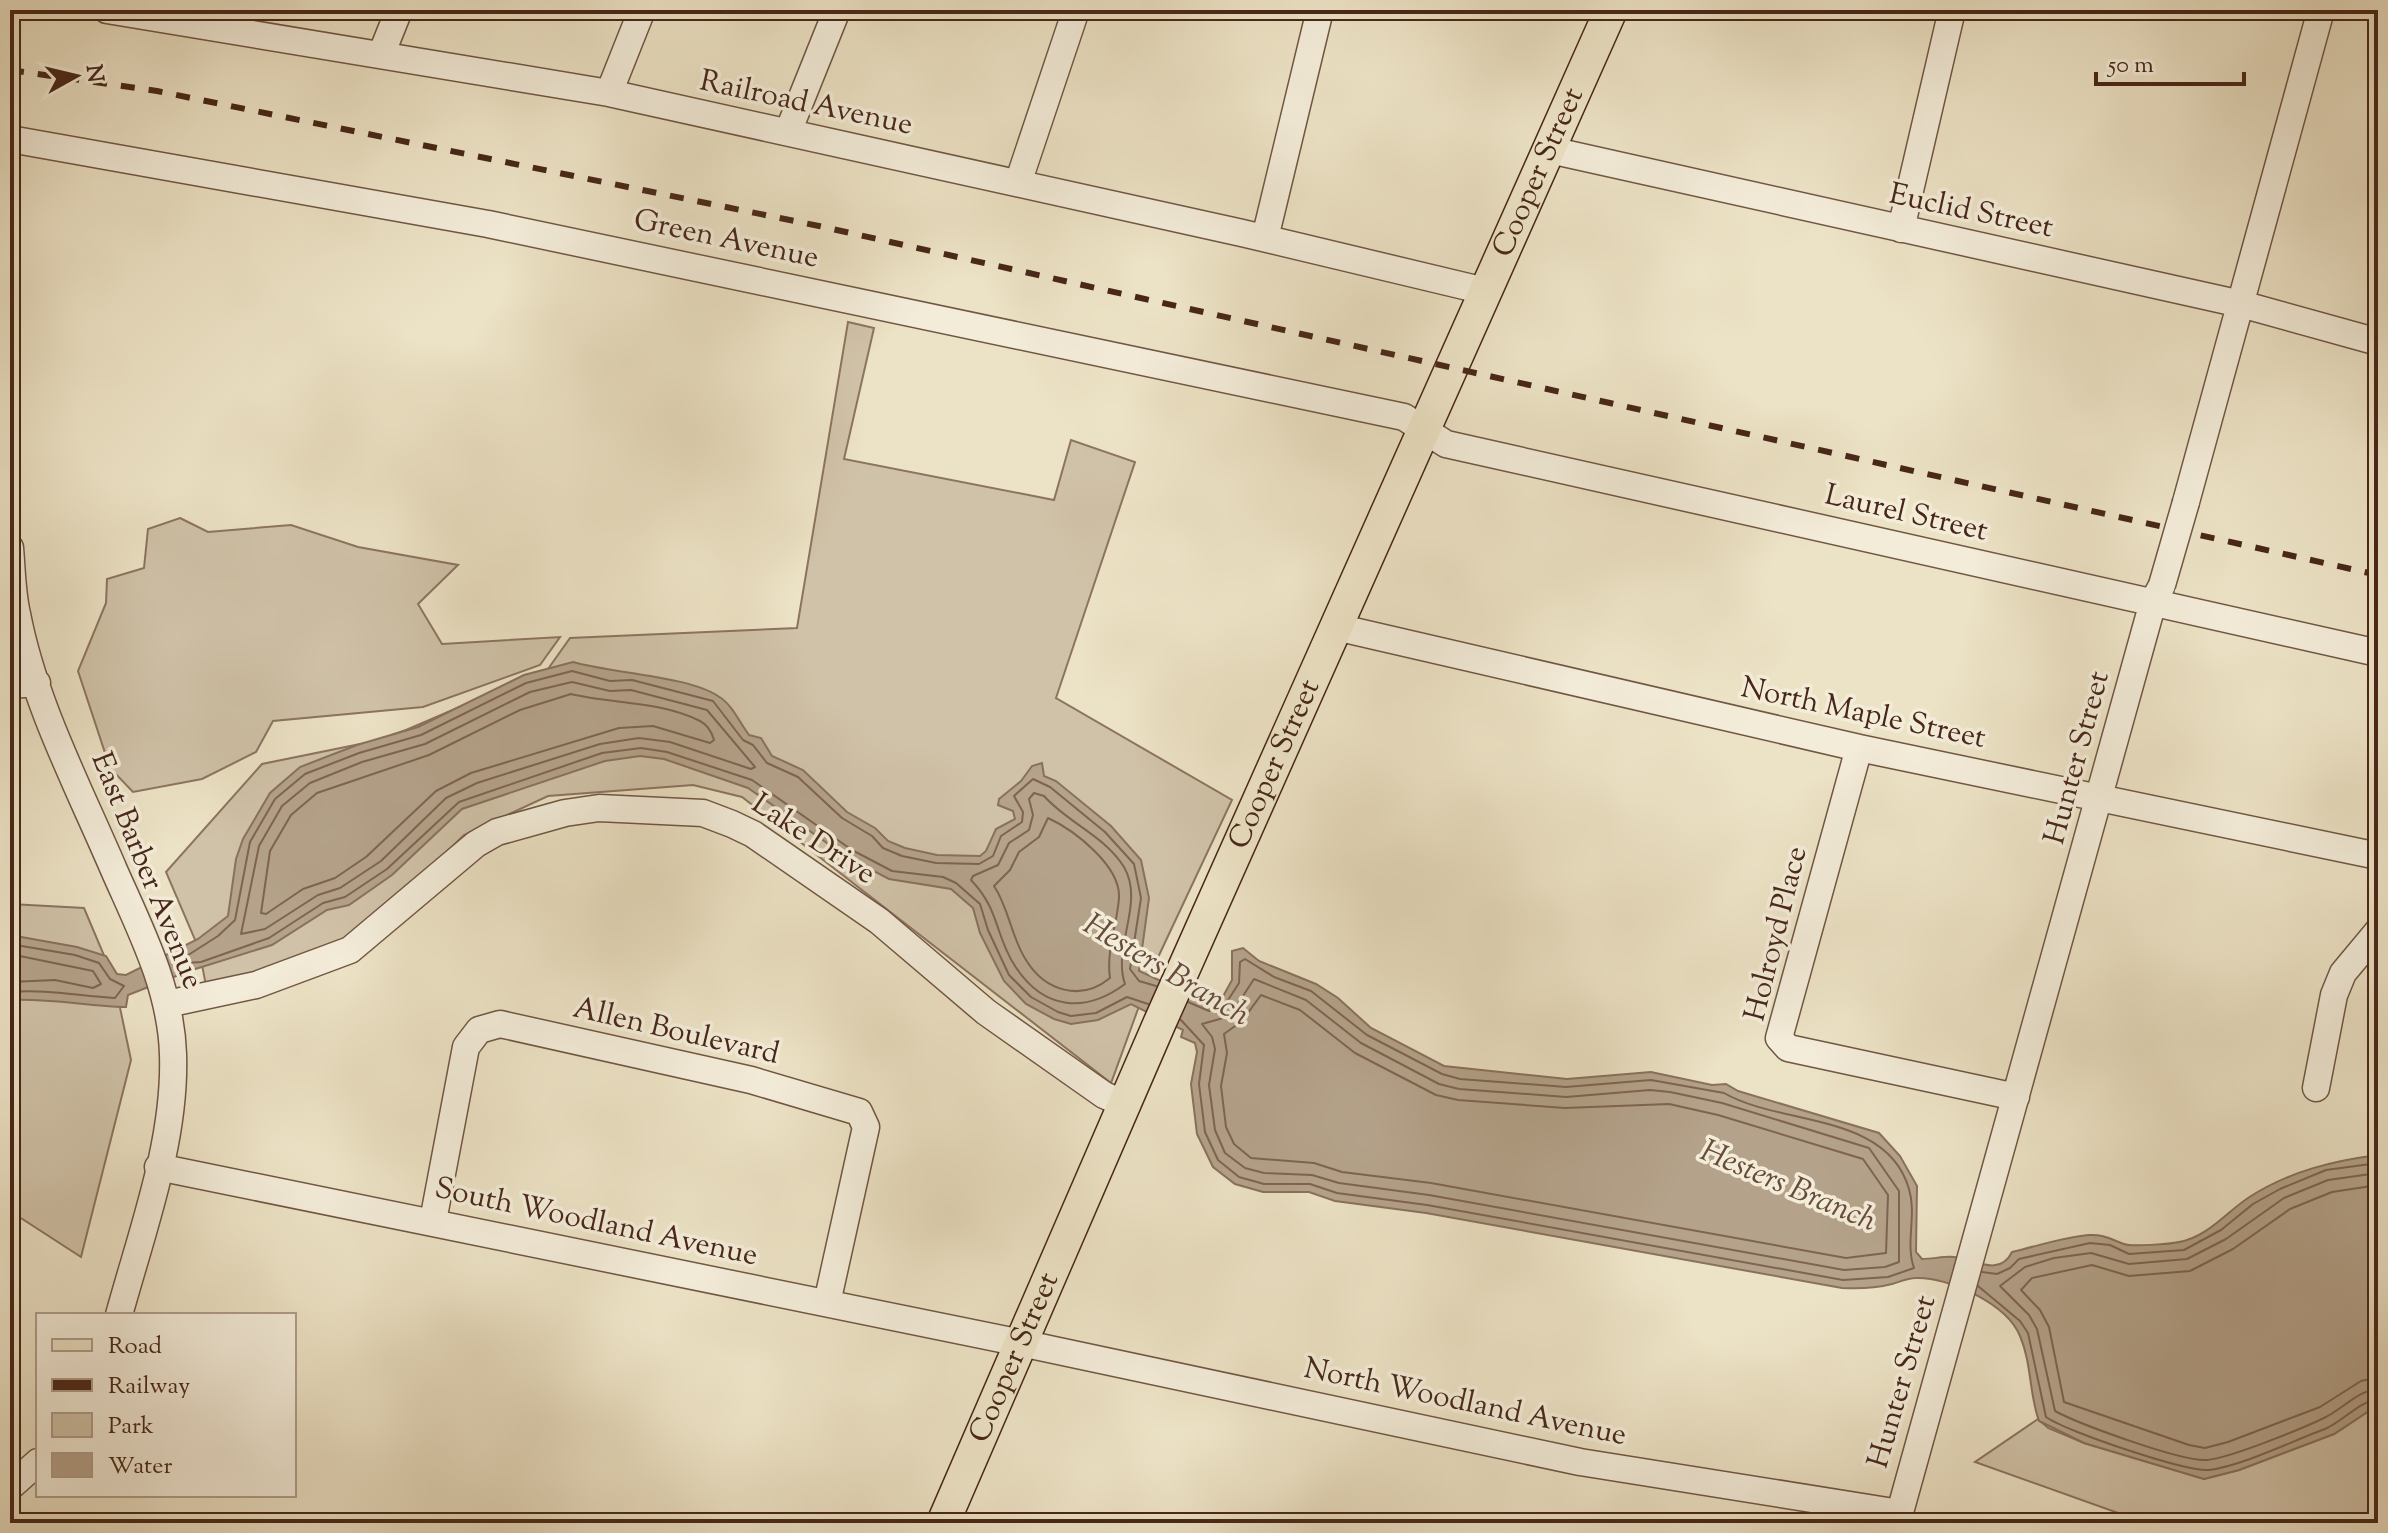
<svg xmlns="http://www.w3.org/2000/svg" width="2388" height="1533" font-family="'Sorts Mill Goudy',serif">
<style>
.green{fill:#d0c2a8;stroke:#8c7460;stroke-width:2}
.water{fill:#b4a28a;stroke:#89715c;stroke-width:2}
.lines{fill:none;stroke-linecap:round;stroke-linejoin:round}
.shore{stroke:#7e6451;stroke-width:2}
.minor-casing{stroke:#715643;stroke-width:29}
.major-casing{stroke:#482718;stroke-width:35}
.minor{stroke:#f3ecd9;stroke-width:26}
.major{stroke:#ece2c5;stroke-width:32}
.rail{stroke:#482718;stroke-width:6;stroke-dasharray:14 14;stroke-linecap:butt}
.minor-bridge-casing{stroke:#715643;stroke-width:29;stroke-linecap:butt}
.minor-bridge{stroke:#f3ecd9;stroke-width:26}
.labels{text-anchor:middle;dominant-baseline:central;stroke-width:7;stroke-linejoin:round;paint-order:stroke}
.street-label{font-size:30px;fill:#482718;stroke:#f3ecd9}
.water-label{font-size:32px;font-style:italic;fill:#684c3a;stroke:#f3ecd9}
</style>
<rect width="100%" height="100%" fill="#ece2c5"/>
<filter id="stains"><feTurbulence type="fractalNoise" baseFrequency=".0025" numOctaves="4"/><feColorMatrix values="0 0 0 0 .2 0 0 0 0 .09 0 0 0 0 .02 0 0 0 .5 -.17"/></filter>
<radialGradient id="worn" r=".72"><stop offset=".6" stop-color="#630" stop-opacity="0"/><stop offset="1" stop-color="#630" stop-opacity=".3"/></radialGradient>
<path class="green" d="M848,322l26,6 -30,131 210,41 17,-60 64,22 -79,236 176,102 -79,168 -42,115 -369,-286 -49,-12 -145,11 -84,39 -116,112 -142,39 -7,-37 -33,-77 96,-108 113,-23 31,-11 142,-61 22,-31 227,-10z
M180,518l28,14 83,-7 67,22 100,18 -40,39 24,40 118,-7 -20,28 -117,42 -150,14 -17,31 -54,27 -69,13 -23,-24 -32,-97 28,-68 1,-24 37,-11 4,-39z
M10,904l74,4 30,71 17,81 -50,197 -71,-46z
M2378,1405v118h-243v-4l-160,-57 63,-43 10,9 36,15 120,36 35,-9 95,-36z"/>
<path class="water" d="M573,662c37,11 115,14 145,34 15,9 21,26 31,39l12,3 11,18 31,14 44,42 28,16 13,13 17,7 32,7 43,1 6,-5 10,-22 19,-10 -2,-8 -15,-6 1,-6 22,-18 11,-15 10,-3 2,13 12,5 55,45 30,34 8,38 -10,73 59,27 13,5 10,-3 11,-20v-29l11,-3 16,13 57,23 22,14 33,30 73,38 123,13 84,-7 61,13 14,-1 12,7 141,42 21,23 17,30 -1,66 6,7c11,0 22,-3 32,-2 21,3 46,20 58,-5 26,-6 51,-15 77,-17 15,-1 23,5 35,9 7,3 47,0 55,-2 29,-5 48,-31 72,-46 40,-25 81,-35 127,-41v250l-44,29 -95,36 -35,9 -120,-36 -45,-22c-10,-27 -7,-57 -19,-85 -13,-32 -71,-59 -104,-58 -8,0 -17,4 -24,6 -16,4 -33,5 -50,4l-416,-75 -91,-12 -26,-9h-46l-28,-8 -22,-17 -16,-33 -6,-50 6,-32 -2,-9 -14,-6 2,-7 -52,-26 -33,16 -27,4 -17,-5 -28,-15 -22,-23 -24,-48 -7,-25 -22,-19 -62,-10 -42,-22 -99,-69 -84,-29 -24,-3 -35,5 -143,48 -70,66 -43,30 -22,5 -55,35 -83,26 -61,24 -2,12c-39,-1 -76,-9 -116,-7v-65l67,12 29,9 11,18 9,1 72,-36 30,-23 8,-57 7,-20 27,-46 30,-26 57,-22 61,-18 106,-52z"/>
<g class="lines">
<path class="shore" d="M572,682l38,9 21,-1 76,20 48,57 -4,2 -81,-27 -31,-4 -39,6 -123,39 -31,15 -65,63 -41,27 -22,7 -53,34 -24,5 18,-88 23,-40 28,-23 52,-21 63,-18 105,-52z
M571,694c41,10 90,7 129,27 8,4 12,12 14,19l-4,3 -57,-17 -34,2 -148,45 -35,18 -70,66 -31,21 -32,11 -37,25 -5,-1 9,-62 21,-36 26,-22 112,-38 91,-45z
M1034,793l10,3c24,27 61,40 80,71 21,36 -12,80 1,117 -39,29 -81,27 -110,-18 -20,-30 -15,-56 -44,-86l2,-4 25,-11 11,-22 20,-13 4,-15 -4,-16z
M1048,818c26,12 73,48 71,80 -2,27 -13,53 -9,80 -29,24 -65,13 -84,-18 -15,-23 -17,-52 -32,-74l16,-16 9,-18 20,-15z
M10,944l65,11 24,8 11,16 14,7 -9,12c-36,-2 -69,-9 -105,-6
M10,954l83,17 8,13 -8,4 -38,-8 -45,2
M1254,979l52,21 55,43 78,41 20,5 107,8 84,-7 20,2 52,11 147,45 30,43v71l-14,5 -41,3 -415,-75 -90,-12 -27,-8 -48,-2 -19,-5 -20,-15 -10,-23 -6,-45 6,-36 -3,-12 -10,-13 28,-8z
M1261,995l39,15 55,43 81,42 22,5 107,8 104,-4 49,11 145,44 25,36 -2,58 -40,5 -415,-75 -89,-11 -28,-9 -63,-5 -17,-14 -8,-17 -5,-41 6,-33 -3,-19 18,-13z
M1148,1004l-21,-7 -31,16 -25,3 -13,-4 -27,-15 -22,-22 -21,-45 -8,-26 -24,-21 -13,-6 -51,-6 -40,-21 -100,-70 -85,-28 -26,-4 -39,5 -143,49 -72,67 -42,28 -22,6 -54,35 -68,24 -16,1 -3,-4 36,-23 17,-16 15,-78 25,-43 30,-25 54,-21 62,-18 105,-52 46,-12 38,10 22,-1 81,21 30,39 10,5 14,18 31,14 44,41 30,18 11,12 19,8 34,7 43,1 14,-8 8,-20 21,-14 1,-10 -9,-16 19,-17 17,8 55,45 29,32 7,34 -11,71 9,12 17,5
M1181,1020l23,25 -5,39 6,48 13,28 21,17 25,7h46l27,9 90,12 416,75 45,-3 26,-9c-9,-25 3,-53 -5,-79 -22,-77 -128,-63 -185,-96l-73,-13 -85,7 -106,-8 -18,-5 -75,-39 -56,-44 -37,-14 -29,-18 -5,3 -1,21 -16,25 -14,3 -21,-9
M2378,1173l-50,7 -44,18 -58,41 -39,20 -58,5 -38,-11 -37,5 -29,9 -25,19 29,29 8,14 18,82c24,13 127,51 152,49 23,-2 94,-31 117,-42 17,-8 35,-28 54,-29
M2378,1185l-46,7 -42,17 -57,40 -43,22 -61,5 -37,-11 -60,13 -11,12 19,20 9,17 15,75 125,43 16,3 23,-6 92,-35 41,-26 17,-4
M1982,1272l15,2 13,-6 9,-9 71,-16 20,2 19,9 55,-4 37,-20 32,-26 27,-15 46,-19 52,-7
M1978,1286l42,35 8,12 18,84c19,14 140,55 163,53 33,-4 83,-29 116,-41 17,-7 35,-28 53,-30"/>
<defs>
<path id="minor" d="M107,10l502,83 633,140 243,58
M381,55l18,-45
M609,93l33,-83
M788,132l49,-122
M10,139l478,85 916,193 42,27 932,209
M1550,150l691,154 137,38
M1018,183l58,-173
M1901,229l51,-219
M1265,238l55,-228
M2186,502l135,-492
M10,548c2,22 2,45 7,66 17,89 62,174 97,256 26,59 57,118 59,184 3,87 -31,177 -54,261
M1336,627l523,121 519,108
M10,685l27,-2
M1859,748l-80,290 9,10 228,49
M167,1004l89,-19 94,-35 126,-106 21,-12 68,-19 34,-5 104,5 29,11 21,10 126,87 107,91 118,83 23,10
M2316,1088l18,-93 9,-22 35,-42
M158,1167l863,176 559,119 320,51
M433,1221l33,-174 13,-17 21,-6 251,56 108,32 7,15 -39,176
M10,1487l28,-25
M1897,1523l256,-921 8,-15"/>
<g id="major">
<path id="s1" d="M943,1523l217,-501 451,-1012"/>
</g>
</defs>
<use href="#minor" class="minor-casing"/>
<use href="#major" class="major-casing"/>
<use href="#minor" class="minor"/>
<use href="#major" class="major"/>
<path class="rail" d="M10,70l147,21 662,135 1559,349"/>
<defs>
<path id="minor-bridge" d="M2162,585l24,-83"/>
</defs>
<use href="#minor-bridge" class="minor-bridge-casing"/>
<use href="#minor-bridge" class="minor-bridge"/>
</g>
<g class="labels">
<g class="street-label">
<text transform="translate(806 104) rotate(12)">Railroad Avenue</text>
<text stroke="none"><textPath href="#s1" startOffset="1476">Cooper Street</textPath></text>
<text transform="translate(1971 212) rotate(12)">Euclid Street</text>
<text transform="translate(726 240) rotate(12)">Green Avenue</text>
<text transform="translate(1906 514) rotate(13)">Laurel Street</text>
<text transform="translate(1863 714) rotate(12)">North Maple Street</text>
<text transform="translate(2078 758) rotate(-75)">Hunter Street</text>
<text stroke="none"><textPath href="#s1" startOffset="828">Cooper Street</textPath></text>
<text transform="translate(813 840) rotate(33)">Lake Drive</text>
<text transform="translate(146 871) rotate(68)">East Barber Avenue</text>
<text transform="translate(1777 934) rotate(-76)">Holroyd Place</text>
<text transform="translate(676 1032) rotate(13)">Allen Boulevard</text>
<text transform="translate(596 1223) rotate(12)">South Woodland Avenue</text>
<text stroke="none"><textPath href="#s1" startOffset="180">Cooper Street</textPath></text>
<text transform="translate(1903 1382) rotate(-74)">Hunter Street</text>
<text transform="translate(1465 1403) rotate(12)">North Woodland Avenue</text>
</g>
<g class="water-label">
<text transform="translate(1166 971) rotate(31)">Hesters Branch</text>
<text transform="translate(1788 1187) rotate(23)">Hesters Branch</text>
</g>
</g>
<rect width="2388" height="1533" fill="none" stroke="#ece2c5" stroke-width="40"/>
<rect x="12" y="12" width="2364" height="1509" fill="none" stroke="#482718" stroke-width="4"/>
<rect x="20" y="20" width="2348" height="1493" fill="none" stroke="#482718" stroke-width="2"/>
<rect x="36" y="1313" width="260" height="184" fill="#f3ecd9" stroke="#af9d8c" stroke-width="2"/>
<rect x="52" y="1339" width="40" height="12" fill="#ece2c5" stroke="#af9d8c" stroke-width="2"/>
<text x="108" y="1353" font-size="24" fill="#482718">Road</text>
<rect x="52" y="1379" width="40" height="12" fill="#482718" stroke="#af9d8c" stroke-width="2"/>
<text x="108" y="1393" font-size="24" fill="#482718">Railway</text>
<rect x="52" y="1413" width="40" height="24" fill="#d0c2a8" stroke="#af9d8c" stroke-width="2"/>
<text x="108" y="1433" font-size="24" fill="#482718">Park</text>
<rect x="52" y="1453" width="40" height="24" fill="#b4a28a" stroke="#af9d8c" stroke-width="2"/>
<text x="108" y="1473" font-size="24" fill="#482718">Water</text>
<g transform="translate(76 76) rotate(82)" stroke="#f3ecd9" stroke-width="6" paint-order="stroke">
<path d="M0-6L14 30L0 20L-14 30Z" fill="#482718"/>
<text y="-12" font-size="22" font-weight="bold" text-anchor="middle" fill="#482718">N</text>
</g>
<path d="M2096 72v12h148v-12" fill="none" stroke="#482718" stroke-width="4"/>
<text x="2108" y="72" font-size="24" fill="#482718" stroke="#f3ecd9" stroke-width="6" paint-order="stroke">50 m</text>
<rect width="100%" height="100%" filter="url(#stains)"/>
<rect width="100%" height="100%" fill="url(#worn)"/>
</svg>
